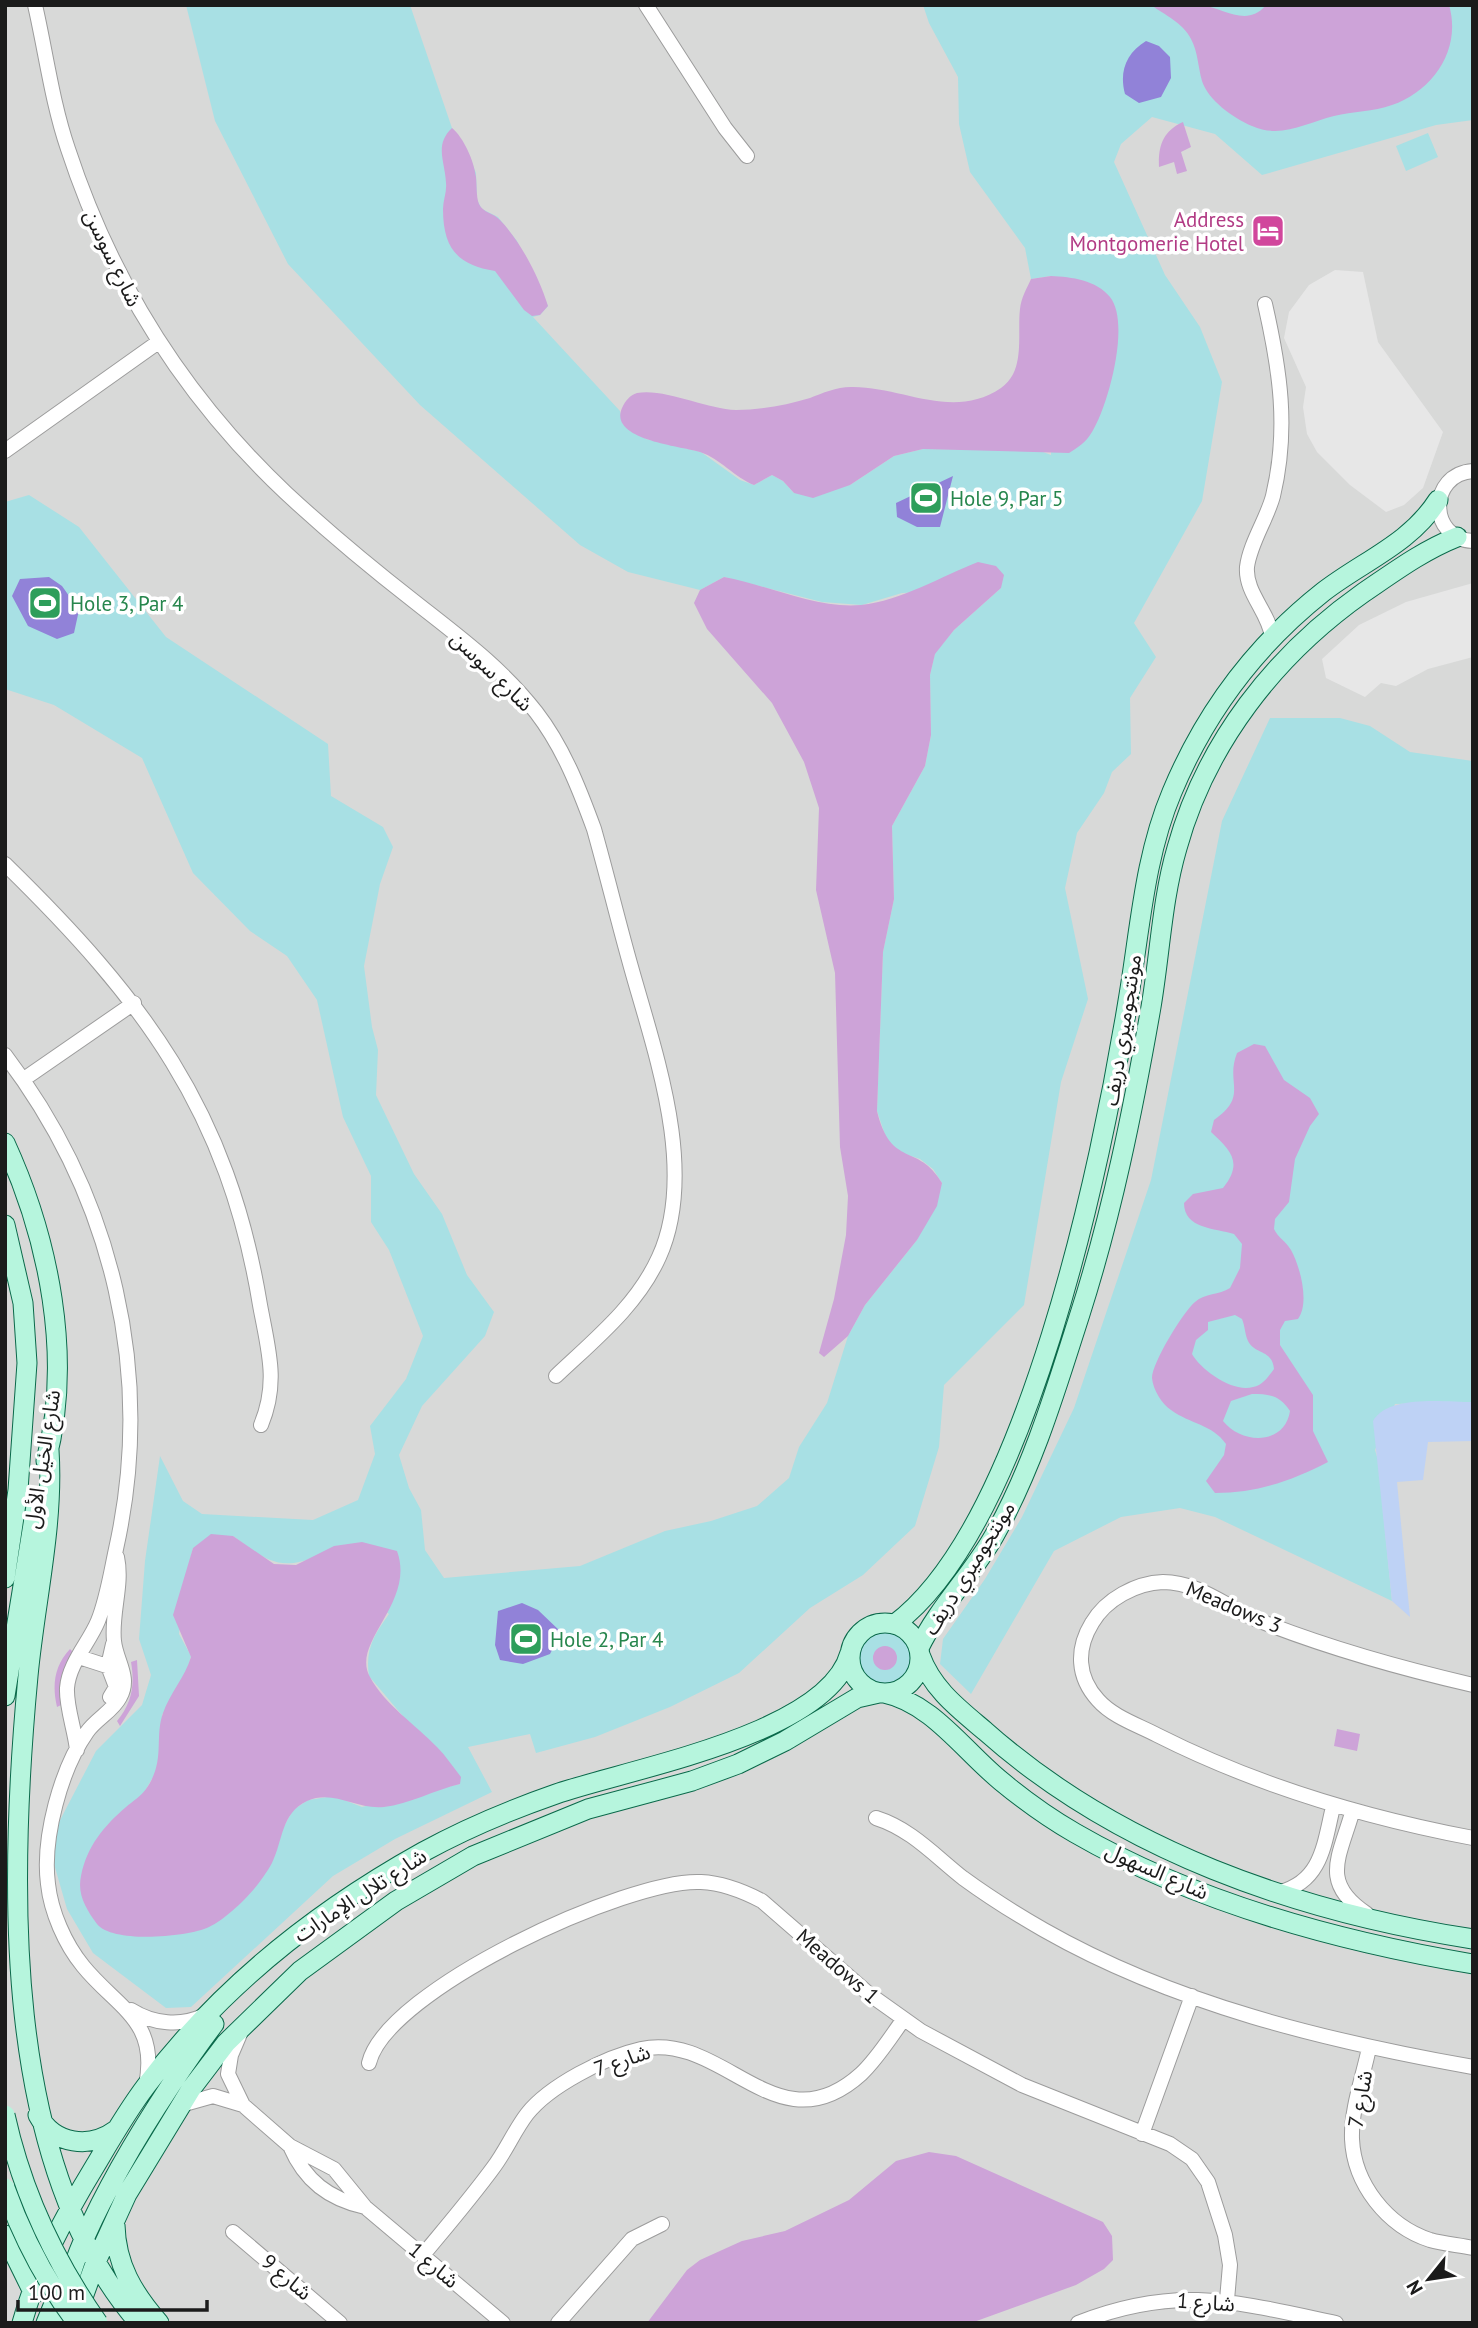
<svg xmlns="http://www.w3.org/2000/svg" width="1478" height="2328" font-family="'PT Sans','Noto Sans Arabic',sans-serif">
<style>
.residential{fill:#d8d9d8}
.grass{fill:#a8e0e4;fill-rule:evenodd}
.park{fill:#bed2f5}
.pitch{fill:#9182d8}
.parking{fill:#e7e7e7}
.water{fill:#cda3d8;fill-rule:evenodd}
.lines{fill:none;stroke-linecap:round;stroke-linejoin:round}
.street-casing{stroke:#9c9c9c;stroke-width:16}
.secondary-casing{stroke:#0a694a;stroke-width:21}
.street{stroke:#fff;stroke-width:14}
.secondary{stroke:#b6f5dd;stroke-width:19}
.secondary-bridge-casing{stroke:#0a694a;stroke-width:21;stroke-linecap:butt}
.secondary-bridge{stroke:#b6f5dd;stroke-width:19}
.labels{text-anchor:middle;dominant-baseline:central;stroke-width:7;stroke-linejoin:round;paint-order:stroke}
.hotel-label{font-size:21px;fill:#b23c85;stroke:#fff;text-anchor:end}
.street-label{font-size:21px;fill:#1b1b1b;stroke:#fff}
.leisure-label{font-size:21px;fill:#27864d;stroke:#fff;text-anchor:start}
</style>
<rect width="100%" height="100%" fill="#e1ece3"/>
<path class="residential" d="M5,5h1468v2318h-1468z"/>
<path class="grass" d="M186,5h224l42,123 16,25 8,20 1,27 5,9 16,8 19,24 31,65 -8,9 -7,2 87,94 3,13 23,15 55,13 39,28 14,5 18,-10 11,6 11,12 56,-8 44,-29 29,-7 115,1 13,5v-179l-20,3 -6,-31 -55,-76 -11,-48 -1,-47 -29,-54 -6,-18h550v115l-37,5 -174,50 -47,-41 -63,-17 -31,27 -7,18 51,113 35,52 22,55 -20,119 -68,122 22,34 -26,41 1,56 -19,18 -8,21 -27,40 -12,55 23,111 -27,83 -37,223 -80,80 -5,62 -24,79 -52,49 -53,33 -71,65 -69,34 -75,30 -59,16 -6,-19 -62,13 24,45 -97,47 -62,37 -142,131 -25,1 -73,-55 -26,-44 -13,-45 2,-36 40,-77 46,-46 9,-30 -12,-36 6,-78 15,-105 23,45 19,13 111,6 45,-20 17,-46 -5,-28 36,-47 17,-43 -34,-86 -18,-28v-46l-28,-59 -26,-117 -30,-44 -37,-25 -57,-58 -51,-115 -88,-53 -49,-16v-187l24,-7 50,32 87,110 162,107 3,52 52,31 10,20 -13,37 -16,82 8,61 6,23 -2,45 38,79 28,40 25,61 27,37 -9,24 -63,70 -23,49 10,33 12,22 4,40 19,28 136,-12 85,-35 46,-10 46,-15 32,-28 10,-31 28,-44 21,-67 17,-31 52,-65 25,-57 -9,-14 -13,-10 -21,-7 -12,-11 -10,-30 6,-159 11,-53 -2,-73 33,-60 6,-31 -1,-60 5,-22 19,-23 47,-42 -99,5 -40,12 -40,-3 -98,-25 -24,13 -72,-18 -48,-27 -160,-140 -132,-141 -73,-143zM233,1536c31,22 44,36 82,21l74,57c-15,21 -24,35 -20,62l91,108 -98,23 -28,-11 -26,4 -15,10 -10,18 -11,34 -127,-71 11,-19 5,-28 1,-29 24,-41 5,-18 -12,-22 6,-55 8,-31z
M1428,133l10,24 -32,14 -10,-25z
M1270,718h70l30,8 40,26 63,9v641l-78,2 -20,46 3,10 14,141 -177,-84 -35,-9 -59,9 -67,34 -83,143 -31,-30 3,-25 42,-60 37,-62 52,-109 77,-228 71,-359z
M857 1658a28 28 0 1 1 56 0a28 28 0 1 1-56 0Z"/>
<path class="park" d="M1473,1402v39l-45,1 -5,38 -26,2 13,135 -18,-16 -19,-180c15,-27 72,-19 100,-19z"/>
<path class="pitch" d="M1146,41l13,5 11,11 1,21 -10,19 -22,6 -14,-9c-6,-22 1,-41 21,-53z
M953,476l-13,51h-23l-20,-10 -1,-14z
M49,577l13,9 17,24 -5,23 -17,6 -29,-13 -16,-30 8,-17z
M522,1603l16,7 23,22 -11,22 -27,10 -23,-4 -5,-15 3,-34z"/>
<path class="parking" d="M1335,270l28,2 15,70 65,90 -20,56 -19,17 -18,7 -36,-27 -33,-33 -10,-18 -4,-27 3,-20 -22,-49 5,-26 20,-27z
M1473,583v74l-45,12 -32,17 -15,-3 -16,14 -39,-19 -4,-19 37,-34 47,-23z"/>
<path class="water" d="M1151,5c16,0 33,-1 50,0 23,3 46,23 65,0h183c13,44 -16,86 -57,100 -19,7 -39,6 -58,11 -28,7 -53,23 -82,10 -19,-8 -44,-26 -50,-45 -4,-14 -4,-29 -11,-42 -8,-16 -26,-24 -40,-34z
M1183,122l8,25 -10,5 6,19 -10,3 -3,-12 -15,5c-1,-21 4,-36 24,-45z
M452,128c12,10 22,33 24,49 1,9 0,19 3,27 4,9 15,9 21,16 21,22 39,57 48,86l-8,9 -8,1 -8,-6 -29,-39c-37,-6 -52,-22 -52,-62 0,-9 4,-17 3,-26 -1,-22 -12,-38 6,-55z
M1051,276c21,1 45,4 59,21 21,26 -2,109 -18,135 -6,10 -13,15 -23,21l-146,-4 -29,7 -44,29 -37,13 -19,-5 -11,-12 -11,-6 -18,10c-20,-8 -33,-26 -54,-33 -18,-6 -92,-12 -78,-44 3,-7 8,-13 15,-15 28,-5 69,16 99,17 26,0 50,-5 74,-12 13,-5 26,-11 41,-11 51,-1 101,34 150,1 25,-17 16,-54 19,-79 1,-11 7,-21 11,-30z
M978,562l18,4 8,9 -3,13 -47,42 -19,24 -5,21 1,60 -6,31 -33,60 2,73 -11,53 -6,159c14,58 41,31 65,72l-5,23 -20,34 -52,65 -17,31 -24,21 -5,-4 15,-54 12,-64 2,-39 -8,-49 -5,-174 -19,-83 3,-82 -15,-46 -32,-59 -65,-74 -13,-26 6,-13 24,-13c44,8 92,32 137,28 40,-4 81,-29 117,-43z
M1254,1044l11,2 19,34 26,18 9,16 -9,12 -15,33 -6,43 -14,17 -1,10c4,9 12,12 17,21 9,16 19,53 7,69l-13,2 -5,9v15l33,50v36l15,31c-37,19 -71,31 -113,31l-9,-12 18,-26 2,-11c-14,-20 -36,-20 -55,-34 -9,-6 -18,-20 -19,-32 0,-15 31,-66 43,-76 10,-9 24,-7 35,-14l10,-20 2,-24 -8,-10c-19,-6 -50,-5 -50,-31l9,-9 30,-6c21,-26 7,-38 -12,-56l3,-12c35,-24 11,-37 23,-67zM1235,1315l7,4c3,7 3,16 6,22 7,14 24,8 26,28 -6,8 -11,16 -21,18 -20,6 -52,-17 -61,-33l4,-14 12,-10v-8zM1252,1394c17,0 28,1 38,17 -5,34 -48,34 -67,10l8,-20z
M211,1534l22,2 41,28 22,1 38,-19 28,-4 35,9c19,52 -47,91 -27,126 14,27 46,48 67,70 9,9 16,20 24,30l-1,7c-25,6 -51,20 -76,23 -28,3 -50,-18 -77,-6 -26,12 -24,40 -35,62 -5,9 -12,19 -18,26 -11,13 -30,31 -45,38 -21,10 -96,17 -112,-3 -11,-15 -20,-30 -16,-48 6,-30 23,-50 45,-69 7,-6 15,-11 20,-18 20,-28 8,-51 17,-76 7,-20 22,-36 28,-56l-18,-42 20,-67z
M873 1658a12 12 0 1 1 24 0a12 12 0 1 1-24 0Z
M70,1649l4,4c-11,18 -13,30 -11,51l-6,3c-5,-21 -3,-41 13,-58z
M137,1660l2,36 -19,30 -3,-5c15,-18 18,-36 14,-59z
M1337,1729l23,5 -3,17 -23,-5z
M929,2152l27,4 147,66 9,14 1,24 -9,9 -28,16 -105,38h-324l40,-53 13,-10 42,-19 43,-10 64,-31 47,-39z"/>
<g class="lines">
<defs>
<path id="street" d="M35,5c11,48 17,97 33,144 44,134 115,247 218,344 41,38 84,74 129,109 43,34 86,65 121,110 27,35 43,76 58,117 13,46 24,92 37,138 24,86 67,204 28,290 -22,49 -65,83 -103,119
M646,5l79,123 22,28
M1265,304c15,66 24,125 8,192 -6,23 -23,47 -26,71 -2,26 22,45 25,70
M5,451l152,-108
M1473,471c-45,3 -45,68 0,70
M5,864c138,135 223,246 255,441 8,44 19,77 1,120
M5,1055c108,142 150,319 111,494 -5,23 -9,50 -18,72 -9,22 -29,42 -31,67 -1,19 8,42 10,62
M24,1079l110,-76
M117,1557c6,28 -6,56 -3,84 2,20 17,36 6,56 -7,14 -24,22 -33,35 -26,37 -45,106 -39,152 3,28 17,60 35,82 34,42 76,54 63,119
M79,1657l37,12
M1473,1685c-74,-17 -148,-38 -218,-66 -30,-13 -57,-37 -92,-37 -27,1 -57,17 -71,41 -16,26 -15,54 6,77 15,17 40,25 59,35 101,51 205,82 316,103
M110,1697l6,-10 -8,-21 5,-22
M1352,1813c-13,45 -32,70 15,101
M876,1818c35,11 59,38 87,60 26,19 53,36 81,52 130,74 282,111 429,137
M1280,1892c42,-11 44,-48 53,-85
M131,2010c22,14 50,17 74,5
M240,2034l-9,21 -3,19 15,31 47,41 44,23 31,38 138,116
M1369,2048c-6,29 -18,61 -17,91 2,45 35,87 78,101 14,4 29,5 43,8
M369,2063c17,-73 260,-185 332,-181 22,1 42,9 61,19l107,93 52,37 101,54 148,59 22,15 16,23 17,53 5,30 -3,35
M181,2105l32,-9 30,9
M1142,2134l50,-138
M290,2146c15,35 39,53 75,61
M233,2232l107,91
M423,2255c24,-29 48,-57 70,-87 13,-17 21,-37 34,-54 22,-28 78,-57 114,-65 83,-18 136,101 220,25 16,-15 29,-36 42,-54
M558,2323l74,-84 30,-15
M1078,2323c99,-39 159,-21 258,0"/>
<path id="secondary" d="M5,1143c44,96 68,214 41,318
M5,1225l18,78 4,60 -9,127 -13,88
M49,1450c5,75 -14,151 -21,226 -19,202 -28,487 111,647
M850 1658a35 35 0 1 1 70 0a35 35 0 1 1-70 0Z
M895,1624c132,-99 207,-463 233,-623 12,-70 16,-143 44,-209 33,-79 84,-147 151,-200 40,-31 87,-48 115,-92
M919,1648c19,-40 53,-73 75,-112 39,-69 62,-147 86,-222 32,-100 53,-204 71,-307 9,-53 11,-108 26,-159 29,-105 98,-193 186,-255 31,-21 59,-42 94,-56
M920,1655c12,34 39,54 65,76 134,119 312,181 488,208
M884,1693c48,10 80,58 117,88 23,19 48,37 74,52 121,70 261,108 398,131
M5,1696l32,-196
M38,2115c16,30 52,34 78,15
M115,2225c1,40 18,68 44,98
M5,2235l29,59
M78,2311l17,-47 32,-70 64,-105 35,-46 74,-72 96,-70 77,-45 115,-47 104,-28 46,-17 47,-23 72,-43 22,-5
M22,2323c16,-57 42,-106 73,-157 16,-27 32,-55 51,-80 73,-97 171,-175 277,-234 42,-23 87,-42 133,-58 71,-25 272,-59 294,-141
M46,2323l14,-34
M63,2323c-5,-73 106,-240 151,-299"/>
</defs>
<use href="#street" class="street-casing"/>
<use href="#secondary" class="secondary-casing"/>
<use href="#street" class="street"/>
<use href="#secondary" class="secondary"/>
<defs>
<path id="secondary-bridge" d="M5,2115c17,77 48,144 93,208
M5,2188c17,48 41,94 72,135"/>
</defs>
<use href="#secondary-bridge" class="secondary-bridge-casing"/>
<use href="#secondary-bridge" class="secondary-bridge"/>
</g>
<defs>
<symbol id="hotel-square" viewBox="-11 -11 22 22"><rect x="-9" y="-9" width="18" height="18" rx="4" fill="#d1479c" stroke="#fff"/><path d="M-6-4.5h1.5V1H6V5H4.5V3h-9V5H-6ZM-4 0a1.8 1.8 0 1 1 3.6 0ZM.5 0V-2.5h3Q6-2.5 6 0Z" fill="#fff"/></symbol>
<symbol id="stadium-square" viewBox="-11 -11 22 22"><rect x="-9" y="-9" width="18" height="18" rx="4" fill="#2e9e5b" stroke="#fff"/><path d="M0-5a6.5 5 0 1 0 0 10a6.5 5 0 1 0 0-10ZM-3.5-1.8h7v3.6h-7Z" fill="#fff"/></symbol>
</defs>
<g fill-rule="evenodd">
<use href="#hotel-square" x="1249" y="212" width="38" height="38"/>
<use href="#stadium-square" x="907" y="479" width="38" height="38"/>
<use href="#stadium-square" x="26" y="584" width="38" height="38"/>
<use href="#stadium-square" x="507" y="1620" width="38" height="38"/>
</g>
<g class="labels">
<g class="hotel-label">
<text x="1244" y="219">Address<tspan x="1244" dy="24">Montgomerie Hotel</tspan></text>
</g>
<g class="street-label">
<text transform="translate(113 258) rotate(64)">شارع سوسن</text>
<text transform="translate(492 671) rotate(44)">شارع سوسن</text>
<text transform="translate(1122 1030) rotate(-81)">مونتجوميري دريف</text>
<text transform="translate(42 1459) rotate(-81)">شارع الخيل الأول</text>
<text transform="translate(969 1568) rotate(-58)">مونتجوميري دريف</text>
<text transform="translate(1234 1607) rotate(23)">Meadows 3</text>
<text transform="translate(1157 1871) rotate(24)">شارع السهول</text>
<text transform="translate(360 1895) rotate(-33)">شارع تلال الإمارات</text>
<text transform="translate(838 1966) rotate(41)">Meadows 1</text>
<text transform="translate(622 2060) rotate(-19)">شارع 7</text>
<text transform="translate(1360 2099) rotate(-80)">شارع 7</text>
<text transform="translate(434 2265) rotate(40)">شارع 1</text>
<text transform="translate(287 2277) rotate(40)">شارع 9</text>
<text transform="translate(1206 2302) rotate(4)">شارع 1</text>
</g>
<g class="leisure-label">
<text x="950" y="498">Hole 9, Par 5</text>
<text x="70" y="603">Hole 3, Par 4</text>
<text x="550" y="1639">Hole 2, Par 4</text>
</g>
</g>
<rect width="1478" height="2328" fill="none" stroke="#1b1b1b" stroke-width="14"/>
<g transform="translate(1429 2279) rotate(240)" stroke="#ffffff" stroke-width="5" paint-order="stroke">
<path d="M0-5L12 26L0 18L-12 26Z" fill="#1b1b1b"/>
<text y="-10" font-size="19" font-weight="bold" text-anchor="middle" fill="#1b1b1b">N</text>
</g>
<path d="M18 2300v10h189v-10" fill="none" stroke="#1b1b1b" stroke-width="3.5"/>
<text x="28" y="2300" font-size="21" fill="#1b1b1b" stroke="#ffffff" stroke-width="5" paint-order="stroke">100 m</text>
</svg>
